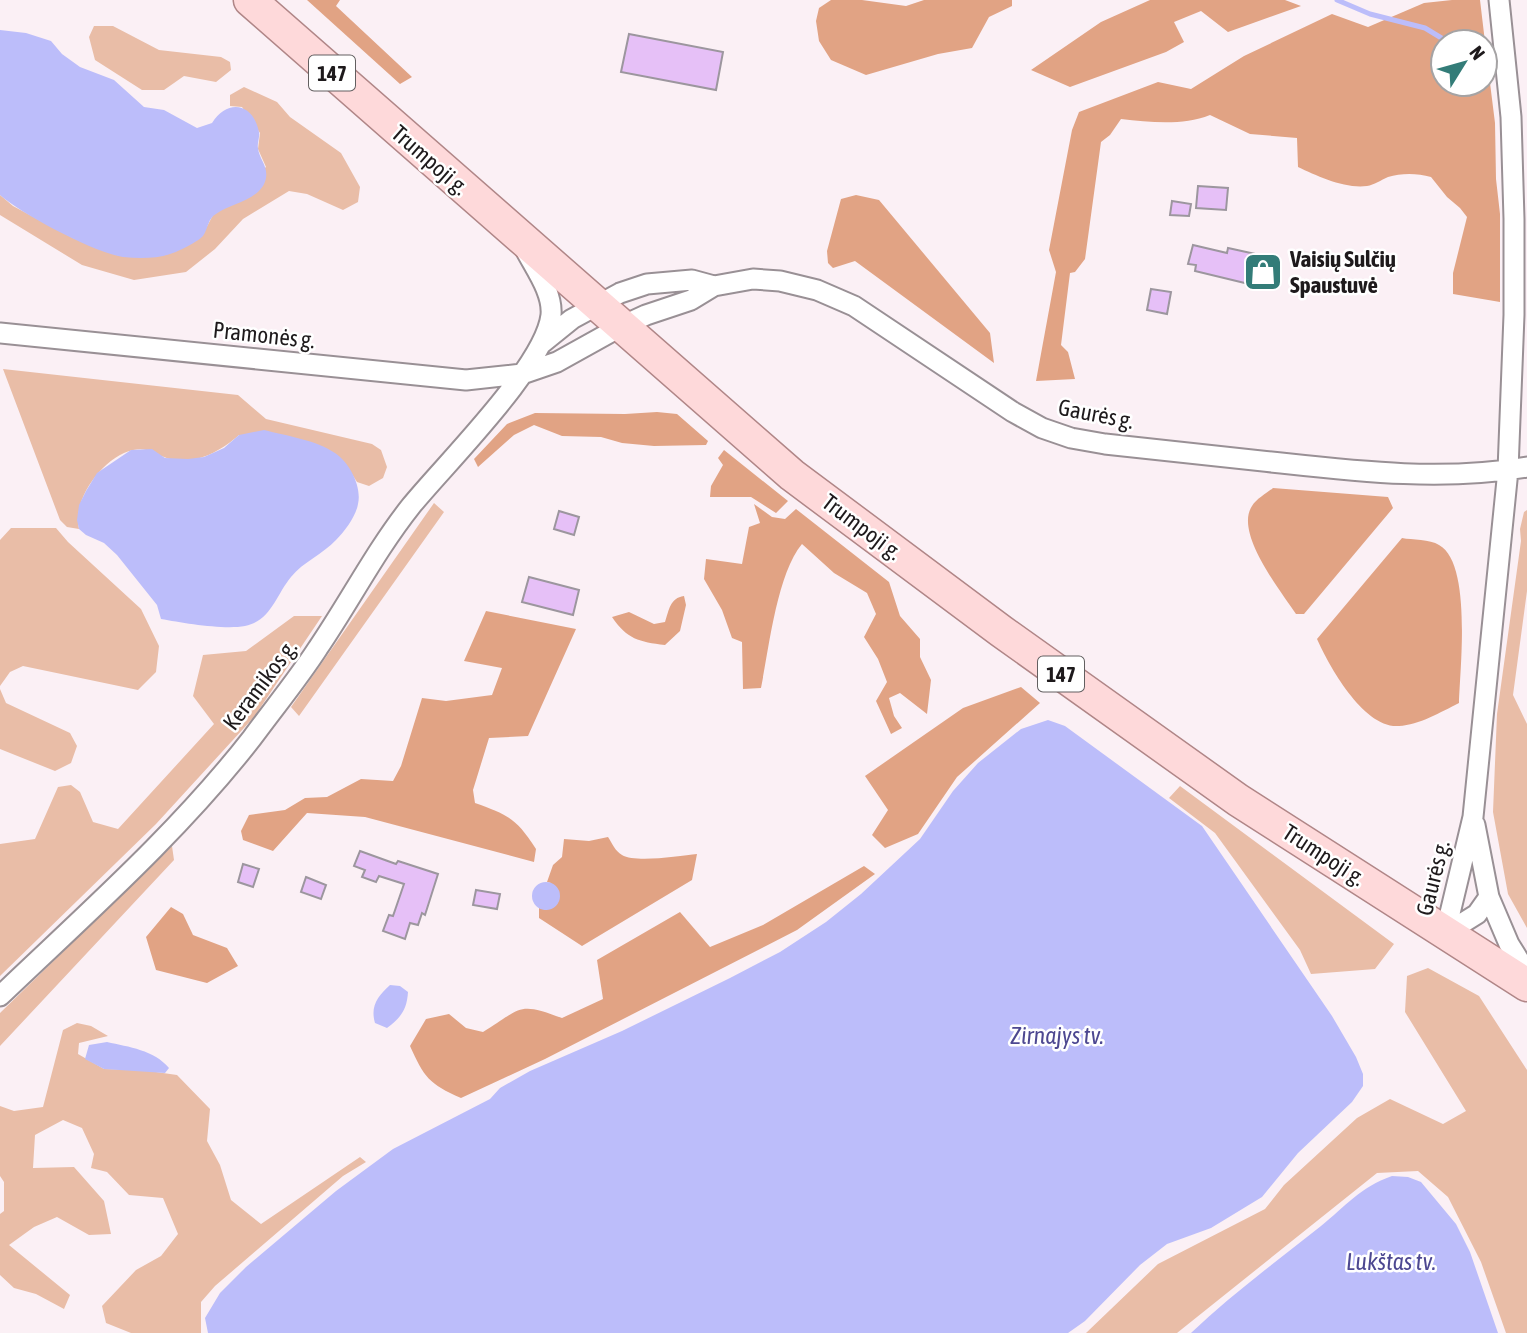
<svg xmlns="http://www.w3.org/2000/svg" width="1527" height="1333" font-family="'Asap Condensed',sans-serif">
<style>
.green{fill:#e9bda7}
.forest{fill:#e1a384}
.water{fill:#bcbdfa}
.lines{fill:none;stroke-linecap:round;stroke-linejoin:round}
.stream{stroke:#bcbdfa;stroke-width:5}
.building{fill:#e6c0f7;stroke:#9c969e;stroke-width:2}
.street-casing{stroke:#999095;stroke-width:23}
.primary-casing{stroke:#b08687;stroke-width:35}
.street{stroke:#fff;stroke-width:19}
.primary{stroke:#fed9da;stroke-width:32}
.labels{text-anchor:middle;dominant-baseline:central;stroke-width:5;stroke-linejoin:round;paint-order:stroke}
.shield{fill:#fff;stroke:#625f60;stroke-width:2}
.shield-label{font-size:21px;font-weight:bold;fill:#1e1a1c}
.street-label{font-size:23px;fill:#1e1a1c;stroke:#fff}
.poi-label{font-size:23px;font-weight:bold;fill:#1e1a1c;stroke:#fff;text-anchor:start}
.water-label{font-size:24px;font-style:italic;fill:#4d4891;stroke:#fff}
</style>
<rect width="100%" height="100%" fill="#fbf0f5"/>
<path class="green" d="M94,26h19l46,24 62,7 9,5 1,8 -15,12 -32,-6 -20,14h-22l-47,-30 -6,-23z
M244,87l33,15 13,15 51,36 19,34 -2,15 -15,8 -36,-16 -18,-3 -46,28 -28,30 -29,23 -52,8 -52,-15 -82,-50v-20l13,11 60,32 47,18 82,-20 11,-21 53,-48 -8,-18 2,-16 -18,-26 -12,-1v-11z
M3,369l235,26 28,24 106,25 9,6 6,17 -4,11 -14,8 -12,-4 -11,-17 -107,-30c-19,17 -48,33 -75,22 -11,-4 -17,-10 -31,-7 -30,7 -61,49 -54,79l-12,-2 -7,-7z
M434,503l10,9 -145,204 -8,-9z
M1527,510v81l-14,104 14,29v204l-19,-34 -15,-82 4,-98 24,-173 -1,-12 4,-17z
M11,528h45l12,14 73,67 18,37 -3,26 -18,18 -115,-24 -13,6 -10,14v-146z
M294,616h28l-68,101 -98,107 -156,152v-132l35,-5 23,-52 13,-2 9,7 13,30 25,7 96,-105 -21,-28 10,-41 43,-4z
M0,689l6,14 64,30 7,13 -6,17 -16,8 -55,-22z
M1180,786l214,158 -19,25 -64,5 -11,-24 -85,-117 -46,-35z
M172,846l2,14 -174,186v-33z
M1428,968l51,28 48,74v263h-21l-25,-71 -33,-65 -30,-26 -41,2 -200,160h-91l72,-69 107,-55 19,-24 73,-67 33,-19 53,25 23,-13 -61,-99 2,-36z
M77,1023l14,3 17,10 -29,7 -1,11 26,15 38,1 35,5 33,34 -3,32 13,24 11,35 30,24 99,-67 6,5 -23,14 -128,110 -14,16v31h-70l-25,-10 -4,-17 34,-36 25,-14 17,-22 -15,-36 -34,-3 -22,-23 -16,-4 3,-14 -12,-26 -19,-8 -28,15 -2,33 41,-1 30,34 7,33 -22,1 -32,-18 -23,10 -25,18 61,50 -6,14 -28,-15 -22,-6 -14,-13v-61l4,-3v-29l-4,-6v-70l14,5 29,-4 20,-77z"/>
<path class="forest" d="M307,0h33l-4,6 76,71 -12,7z
M831,0h31l44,6 18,-6h88v6l-23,11 -17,31 -34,6 -72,21 -35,-15 -12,-19 -3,-20 3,-13z
M1150,0h135l16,6 -73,26 -27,-21 -27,11 10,20 -18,10 -96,35 -39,-17 70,-48z
M1452,0h28l5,42h-42v42h42v-41l10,80 1,56 4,35v88l-47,-8v-21l14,-56 -7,-9 -13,-11 -16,-20c-14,-4 -30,-4 -43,0 -7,3 -14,8 -21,9 -22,3 -50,-10 -69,-19l-1,-29 -47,-4 -40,-19c-28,11 -60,7 -89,4l-11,16 -9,7 -16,117 -10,13 -5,1 -9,72 7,7 7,27 -39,2 20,-109 -7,-22 23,-120 7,-18 79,-30 33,7 53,-33 88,-42 36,13 56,-24z
M856,195l23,5 111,133 4,30 -139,-102 -22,7 -5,-5 -1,-12 14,-52z
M657,412l20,2 31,27 -2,4 -52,1 -32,-3 -21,-6 -39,-1 -28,-11 -20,10 -36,32 -4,-8 33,-35 28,-11 90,1z
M724,450l64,51 -12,12 -25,-16h-41l1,-11 12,-21 -5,-7z
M1273,488l115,9 5,11 -89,106h-8c-15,-23 -62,-81 -44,-108 4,-7 15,-13 21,-18z
M754,504l18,13 13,2 11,-10 93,73 11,34 20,23v18l11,23 -4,34 -27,-21 -11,5 5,18 8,12 -11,6 -15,-33 11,-19 -9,-23 -14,-22 12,-23 -9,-21 -33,-20 -32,-29c-25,30 -33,104 -41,144l-18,1 -1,-47 -10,-4 -10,-28 -18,-31 2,-20 36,5 7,-37 11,-4z
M1402,538c10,2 28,1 37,7 33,18 21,123 20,158 -18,9 -40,22 -60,23 -35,3 -70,-60 -82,-87z
M684,596l2,9 -6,26 -15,14c-26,-3 -38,-6 -53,-28l17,-5 25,12 11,-2c4,-12 5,-24 19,-26z
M486,611l90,18 -48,107 -39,2 -16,52 2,13c33,12 41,15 61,46l-2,13 -169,-45 -58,-4 -34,38 -30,-11 -2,-9 8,-16 36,-5 20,-12 22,-1 34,-18 32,2 8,-15 21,-68 24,3 46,-6 10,-27 -38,-7z
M1021,687l19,16 -83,74 -39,57 -33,14 -13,-13 16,-25 -23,-34 98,-68z
M608,837c4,6 7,14 14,18 13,8 58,1 75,-1l-5,26 -110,66 -43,-28v-10l8,2 4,-27 -4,-1 6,-17 9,-8 2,-18 25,2z
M864,866l11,8 -78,56 -252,129 -84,39c-32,-14 -37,-21 -51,-52l16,-27 23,-5 17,14 17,4c39,-24 34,-31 79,-14l41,-19 -6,-39 83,-48 30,35 53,-22z
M171,907l12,7 10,21 34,13 11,18 -31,17 -51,-13 -10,-33z"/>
<path class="water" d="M0,30l26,3 25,8 11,13 18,13 34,13 30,27 20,3 33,18 15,-5c15,-24 41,-21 47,9 1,5 -2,11 -1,16 1,11 10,17 8,30 -4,22 -35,25 -50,36 -8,4 -8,15 -13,22 -5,5 -16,11 -23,14 -18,9 -38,9 -57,7 -30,-5 -100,-42 -123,-62z
M264,430c23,6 52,10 71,23 15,10 27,34 23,51 -2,12 -13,27 -22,36 -13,14 -33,22 -45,37 -15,18 -20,44 -46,49 -21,4 -62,-3 -84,-7l-4,-14 -40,-50 -13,-12 -18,-8 -7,-6 -2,-9 2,-15 7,-14 11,-18 34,-23 21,-1 13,9 23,1 16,-2 20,-9 15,-13z
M1048,720l17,6 137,100 130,190 24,41 7,17v12l-11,16 -54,51 -36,44 -51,31 -44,16 -27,21 -55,56 -17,12h-860l-3,-15 15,-25 26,-26 90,-76 57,-42 97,-50 10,-11 30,-17 92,-40 108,-53 50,-26 46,-30 35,-28 59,-55 33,-48 25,-28 43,-34z
M532 896a14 14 0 1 1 28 0a14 14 0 1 1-28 0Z
M390,985l10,1 8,6c-1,17 -7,26 -21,36l-12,-5c-5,-17 3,-27 15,-38z
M107,1042c22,5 47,8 62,26l-4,5 -61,-4 -19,-10 4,-14z
M1392,1176l16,1 13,5 35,42 14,28 28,81h-307c41,-39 86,-72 130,-107 25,-20 39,-39 71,-50z"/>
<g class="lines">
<path class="stream" d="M1337,0l33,14 55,14 23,14
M1485,51h2"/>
</g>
<path class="building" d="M629,34l94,18 -7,38 -95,-18z
M1198,186l30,2 -2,22 -30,-2z
M1172,201l19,3 -2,12 -19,-1z
M1193,245l34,8 1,-5 32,7 -7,30 -58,-14 1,-6 -8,-1z
M1151,289l20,3 -4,22 -20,-4z
M559,511l20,6 -5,18 -20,-6z
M529,577l50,13 -6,25 -51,-13z
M360,851l36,13 2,-3 40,13 -13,41 -3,-2 -4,12 -8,-2 -5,16 -22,-8 6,-16 4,1 11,-32 -25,-8 -3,6 -14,-5 3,-7 -11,-4z
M243,864l16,5 -6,18 -15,-5z
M306,877l20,8 -5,14 -20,-7z
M476,890l24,4 -3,15 -24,-4z"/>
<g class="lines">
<defs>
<path id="street" d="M0,333l466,47 56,-6 35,-12 63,-35 26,-12 45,-15 23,-14 39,-7 27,2 37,9 37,16 159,106 29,16 29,10 34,6c58,6 117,13 176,19 82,9 164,18 246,4
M541,344l31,-25 48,-26 27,-9 45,-4 22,6
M1475,825l14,72 20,47 18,29
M1445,934l28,-117 35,-347 6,-155v-96l-3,-102 -12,-117
M1445,934l32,-20 12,-17
M0,996c87,-83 178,-163 252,-258 22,-30 46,-59 66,-90 32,-47 58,-98 93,-142 35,-43 134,-140 140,-191 2,-22 -15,-45 -25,-64"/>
<path id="primary" d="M250,0l542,475 209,156 237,169 289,185"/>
</defs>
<use href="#street" class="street-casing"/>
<use href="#primary" class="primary-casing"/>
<use href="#street" class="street"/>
<use href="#primary" class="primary"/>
</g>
<defs>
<symbol id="shop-square" viewBox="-11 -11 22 22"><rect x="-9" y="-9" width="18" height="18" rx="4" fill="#337c78" stroke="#fff"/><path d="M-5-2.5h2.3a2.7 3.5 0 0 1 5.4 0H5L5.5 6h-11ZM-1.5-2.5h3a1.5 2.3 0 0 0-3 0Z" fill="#fff"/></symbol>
</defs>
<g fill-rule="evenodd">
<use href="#shop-square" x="1241" y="250" width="44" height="44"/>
</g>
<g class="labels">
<g class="shield">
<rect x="309" y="55.5" width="46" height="35" rx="5"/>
<rect x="1038" y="656.5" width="46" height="35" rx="5"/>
</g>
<g class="shield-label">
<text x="332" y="73">147</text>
<text x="1061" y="674">147</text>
</g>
<g class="street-label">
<text transform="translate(430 160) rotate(41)">Trumpoji g.</text>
<text transform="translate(264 335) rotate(6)">Pramonės g.</text>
<text transform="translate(1096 414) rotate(11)">Gaurės g.</text>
<text transform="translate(862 527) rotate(37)">Trumpoji g.</text>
<text transform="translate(260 685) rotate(-53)">Keramikos g.</text>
<text transform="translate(1324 855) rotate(33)">Trumpoji g.</text>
<text transform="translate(1433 878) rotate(-76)">Gaurės g.</text>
</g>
<g class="poi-label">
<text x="1290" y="259">Vaisių Sulčių<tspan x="1290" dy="26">Spaustuvė</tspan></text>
</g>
<g class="water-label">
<text x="1057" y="1035">Zirnajys tv.</text>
<text x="1391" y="1261">Lukštas tv.</text>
</g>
</g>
<g transform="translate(1464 63) rotate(53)"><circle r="33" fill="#ffffff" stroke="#a5a3a4" stroke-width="2"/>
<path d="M0-5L12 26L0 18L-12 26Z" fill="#337c78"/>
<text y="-10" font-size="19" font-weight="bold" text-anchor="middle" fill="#1e1a1c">N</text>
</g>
</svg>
